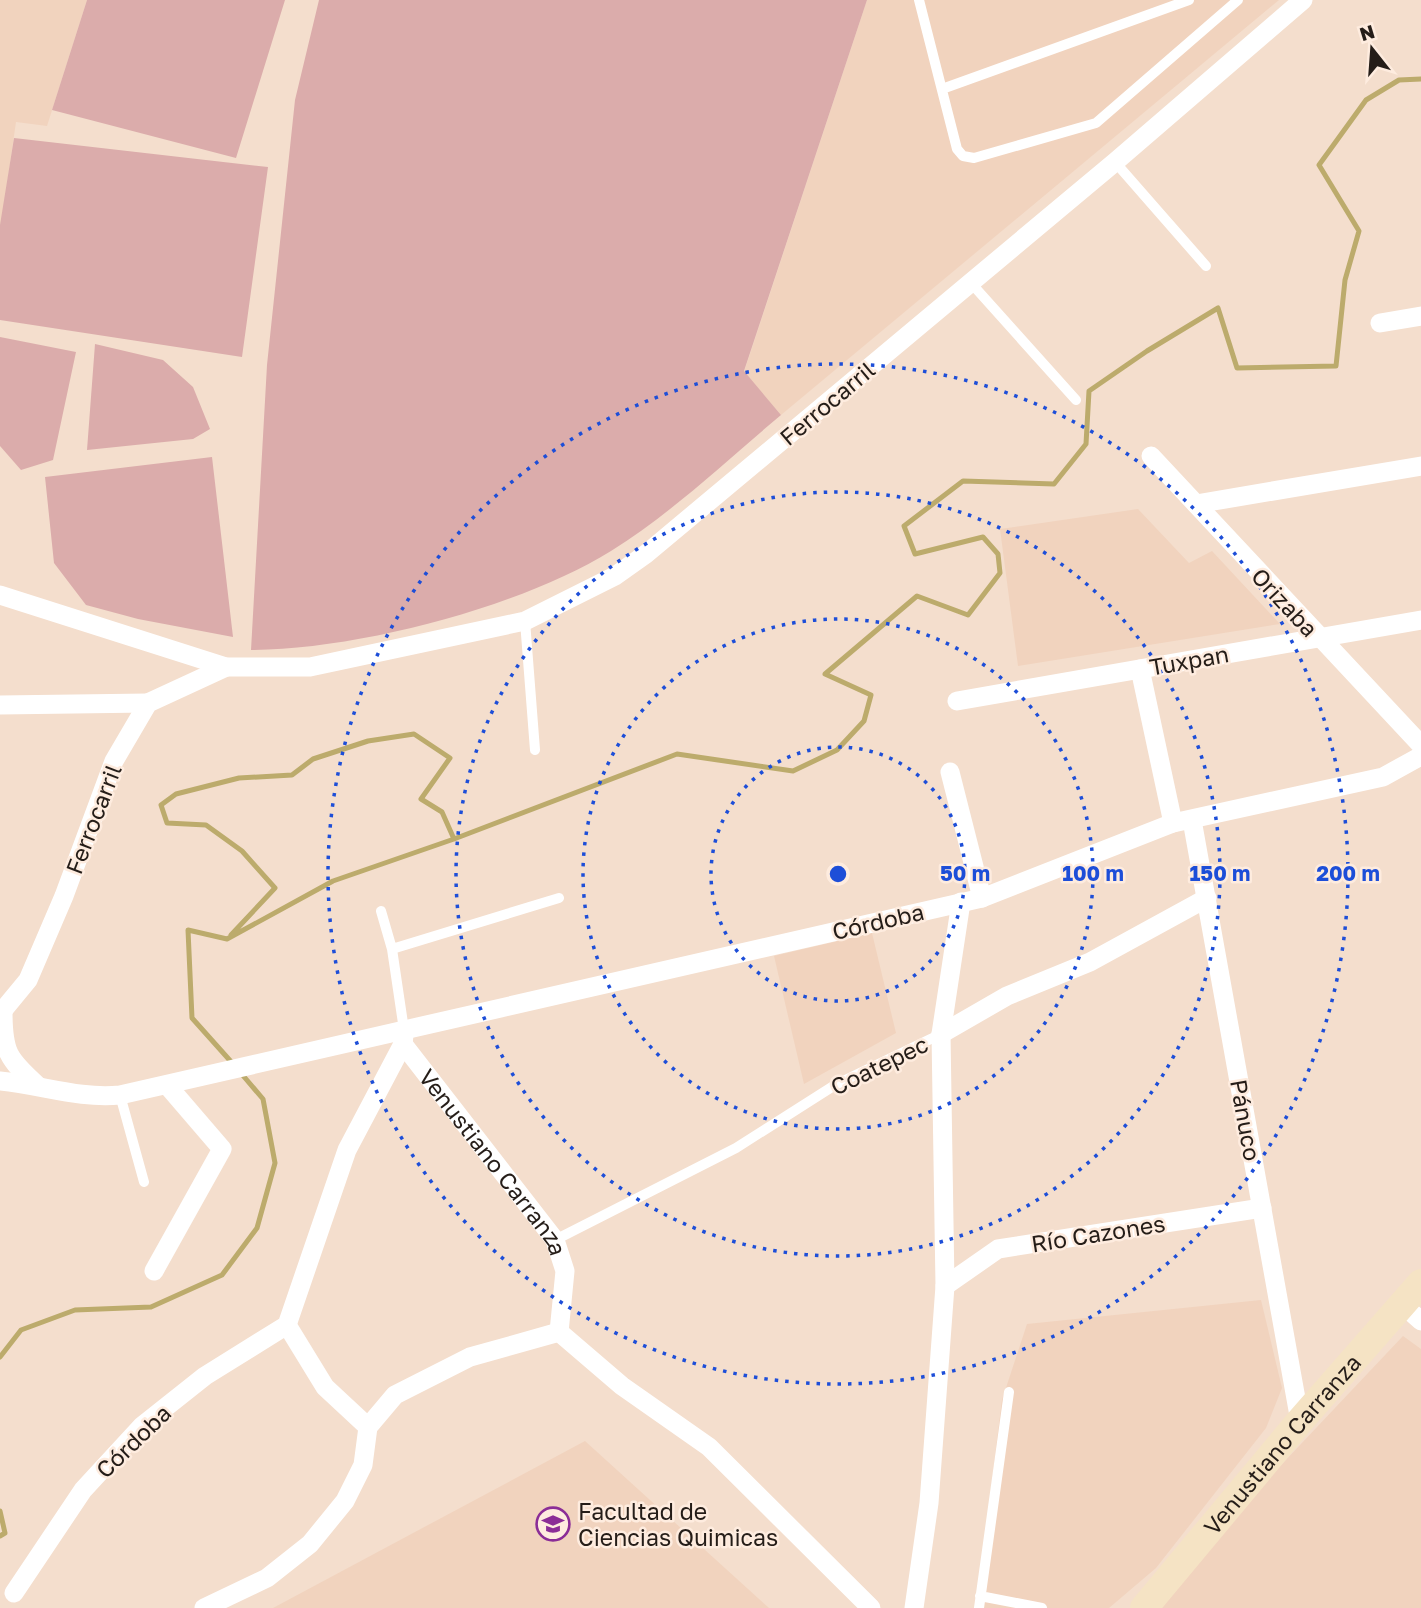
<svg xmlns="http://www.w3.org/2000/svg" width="1421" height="1608" font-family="'Golos Text',sans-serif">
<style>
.built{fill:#f1d3be}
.green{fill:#dbacab}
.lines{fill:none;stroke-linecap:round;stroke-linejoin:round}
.stream{stroke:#bcab6c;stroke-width:5}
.service{stroke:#fff;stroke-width:10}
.minor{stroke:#fff;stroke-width:19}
.secondary{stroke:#f5e3c4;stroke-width:28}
.ring{fill:none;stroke:#1d4ed8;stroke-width:3.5;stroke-dasharray:3.5 7}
.labels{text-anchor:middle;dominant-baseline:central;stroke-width:5;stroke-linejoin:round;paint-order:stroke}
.street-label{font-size:23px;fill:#251d18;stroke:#feecdf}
.poi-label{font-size:23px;fill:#251d18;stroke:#feecdf;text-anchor:start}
.centre{fill:#1d4ed8;stroke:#feecdf;stroke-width:3.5}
.ring-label{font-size:21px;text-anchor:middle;font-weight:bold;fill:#1d4ed8;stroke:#feecdf;stroke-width:5;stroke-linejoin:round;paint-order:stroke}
</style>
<rect width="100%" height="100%" fill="#f4decd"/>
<path class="built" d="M0,0h87l-40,126 -31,-4 -16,111z
M867,0h412l-498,415 -37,-43z
M1138,509l51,54 23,-12 68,73 -262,42 -18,-137z
M872,933l24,100 -92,51 -30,-128z
M1261,1300l21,88 -16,40 -110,140 -47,40h-133l26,-208 25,-76z
M1403,1336l18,13v259h-275z
M585,1441l184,167h-496z"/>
<path class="green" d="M87,0h198l-49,158 -184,-48z
M319,0h548l-123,371 37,44c-55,46 -109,98 -170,136 -90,56 -255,99 -360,99l16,-285 28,-265z
M14,138l254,29 -26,190 -242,-37v-95z
M0,337l76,15 -23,108 -32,10 -21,-24z
M95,344l68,16 30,27 17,42 -17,10 -106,11z
M212,457l21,180 -95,-18 -52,-14 -32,-42 -9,-86z"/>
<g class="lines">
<path class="stream" d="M231,935l44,-47 -33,-37 -36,-26 -39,-2 -6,-18 15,-11 63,-16 53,-3 21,-16 55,-18 46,-7 36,24 -29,41 21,13 12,27
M234,1065l-42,-47 -4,-88 39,9 106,-58 121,-42 223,-85 116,17 44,-21 27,-29 7,-26 -46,-21 92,-78 51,19 32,-42 -2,-19 -15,-17 -68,17 -11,-28 59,-45 91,3 32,-40 3,-53 58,-40 71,-43 19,60 99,-2 9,-86 14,-49 -40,-66 47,-65 33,-20 22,-1
M0,1357l21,-27 54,-20 76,-3 71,-32 35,-47 18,-65 -12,-64 -23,-27
M0,1511l5,22 -5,3"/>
<path class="service" d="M919,0l38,149 6,7 11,2 122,-35 142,-123
M942,89l247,-89
M1115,162l91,104
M971,283l105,117
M525,621l10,129
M381,911l11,38 12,81
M392,949l167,-51
M120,1095l24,87
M555,1240l181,-92 99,-63 106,-51
M980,1596l62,12
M979,1608l30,-216"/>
<g class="minor">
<path d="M1380,323l41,-7"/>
<path d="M1151,456l270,289"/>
<path d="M1196,504l225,-38"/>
<path d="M0,595l226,72h84l215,-46 90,-45 31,-22 469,-392 188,-162"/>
<path d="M1140,669l33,154"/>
<path d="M957,701l464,-81"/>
<path d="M0,705l148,-2"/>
<path d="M950,772l32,126"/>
<path d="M1192,820l108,601"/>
<path d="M3,1012c0,40 5,47 34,73"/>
<path d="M0,1014l28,-34 36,-84 50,-135 34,-58 78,-36"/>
<path d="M941,1034l66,-38 83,-34 117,-64"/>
<path id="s1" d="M403,1044l152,196 10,31 -6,61 63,54 87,61 162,161"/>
<path d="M0,1081c42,4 79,18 120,14l862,-197 191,-75 210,-46 38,-21"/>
<path d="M154,1271l68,-122 -55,-64"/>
<path d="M945,1286l53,-37 264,-41"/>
<path d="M1403,1305l18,16"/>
<path d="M287,1325l38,62 43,40"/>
<path d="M14,1593l69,-103 59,-64 63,-50 82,-51 60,-175 56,-106 1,-9"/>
<path d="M204,1608l63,-30 43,-34 35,-43 18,-36 5,-38 27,-32 75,-38 89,-25"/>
<path d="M914,1608l15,-105 16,-217 -4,-252 20,-132"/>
</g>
<path class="secondary" id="s2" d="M1144,1608l156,-187 121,-138"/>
</g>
<g class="ring">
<circle cx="838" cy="874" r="127"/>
<circle cx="838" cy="874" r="255"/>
<circle cx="838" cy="874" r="382"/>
<circle cx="838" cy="874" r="510"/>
</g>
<defs>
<symbol id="university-ring" viewBox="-11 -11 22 22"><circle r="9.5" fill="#feecdf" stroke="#8b2d97" stroke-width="1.5"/><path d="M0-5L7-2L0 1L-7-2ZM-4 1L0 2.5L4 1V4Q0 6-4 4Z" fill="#8b2d97"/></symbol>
</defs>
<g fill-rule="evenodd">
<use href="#university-ring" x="534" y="1505" width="38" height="38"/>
</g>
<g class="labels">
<g class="street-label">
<text transform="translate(827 403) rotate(-40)">Ferrocarril</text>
<text transform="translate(1285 602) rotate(47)">Orizaba</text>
<text transform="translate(1189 660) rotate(-10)">Tuxpan</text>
<text transform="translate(93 819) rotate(-69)">Ferrocarril</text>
<text transform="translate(878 921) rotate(-13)">Córdoba</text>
<text transform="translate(879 1065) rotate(-26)">Coatepec</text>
<text transform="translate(1246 1120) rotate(80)">Pánuco</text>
<text stroke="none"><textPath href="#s1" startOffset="149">Venustiano Carranza</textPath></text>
<text transform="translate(1098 1233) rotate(-9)">Río Cazones</text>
<text transform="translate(133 1441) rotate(-44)">Córdoba</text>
<text stroke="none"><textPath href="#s2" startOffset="214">Venustiano Carranza</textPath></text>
</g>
<g class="poi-label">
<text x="578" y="1511">Facultad de<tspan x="578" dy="26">Ciencias Quimicas</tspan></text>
</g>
</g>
<circle cx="838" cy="874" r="10" class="centre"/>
<g class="ring-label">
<text x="965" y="881">50 m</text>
<text x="1093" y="881">100 m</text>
<text x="1220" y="881">150 m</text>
<text x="1348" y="881">200 m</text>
</g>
<g transform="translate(1372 49) rotate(343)" stroke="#feecdf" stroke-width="5" paint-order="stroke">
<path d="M0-5L12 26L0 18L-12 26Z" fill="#251d18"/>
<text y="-10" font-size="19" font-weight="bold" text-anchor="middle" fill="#251d18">N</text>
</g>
</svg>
